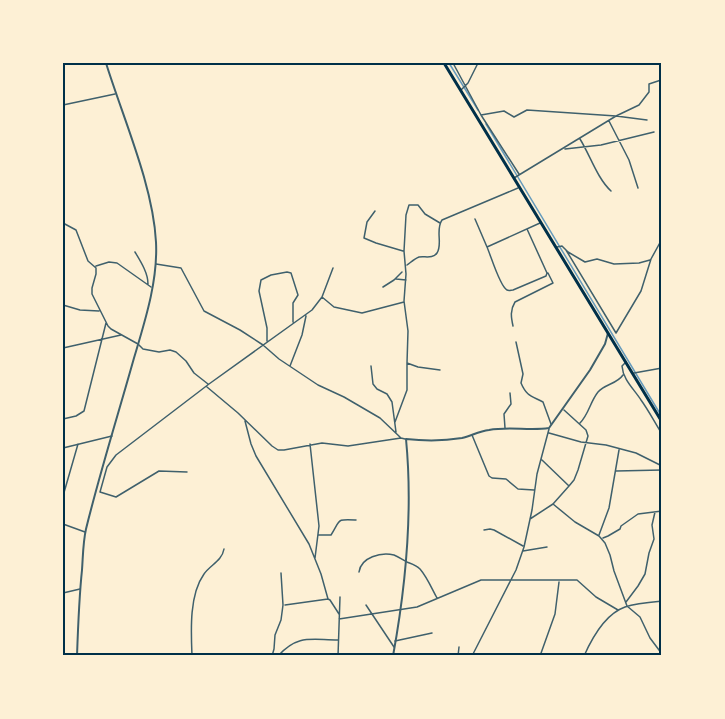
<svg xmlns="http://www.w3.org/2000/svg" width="725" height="719" font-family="Helvetica,sans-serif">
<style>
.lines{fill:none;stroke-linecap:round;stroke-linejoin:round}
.stream{stroke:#669bbc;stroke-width:1.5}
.minor{stroke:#3f606c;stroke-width:1.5}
.tertiary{stroke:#3f606c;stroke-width:2}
.primary{stroke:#003049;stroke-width:3}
.neatline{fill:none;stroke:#003049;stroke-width:2}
</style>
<rect width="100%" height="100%" fill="#fdf0d5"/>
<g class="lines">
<path class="stream" d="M449,63l29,47
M486,124l176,293"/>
<path class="minor" d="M453,63l28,52 38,59
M461,90l7,-7 10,-20
M63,105l52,-11
M481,115l23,-4 10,6 13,-7 89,6 23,-11 10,-13v-8l12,-4
M609,121l20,39 9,28
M580,139c10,16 17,39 31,52
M565,149l36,-4 53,-13
M514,178l102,-62 31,4
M375,211l-8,11 -3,16 12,5 27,8
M475,219l12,28 53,-24
M63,223l13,7 12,31 8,7v6l-4,14v6l16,32 3,3 27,15 5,5 16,3 11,-2 6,2 10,9 8,12 14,11
M440,223l-15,-9 -7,-9h-9l-3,10 -2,36 2,23 -2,27 4,30 -1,32 11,4 22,3
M487,247c4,9 13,40 20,43 2,1 4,0 6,0l33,-14 1,-3 -20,-44
M557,247l5,-1 6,6 17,10 12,-3 17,5 25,-1 11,-3
M566,250l50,83 25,-42 10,-32 11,-20
M135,252c6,10 13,21 13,32
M156,264l25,4 23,43 36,19 23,15 16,14 39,26 26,12 36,21 21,20
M407,265c3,-2 7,-6 12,-8 6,-1 14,2 18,-4 6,-9 -2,-23 5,-33l76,-32
M96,266l13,-4 8,1 34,24
M396,279l10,1
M383,287l11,-7 8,-8
M322,297l12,10 28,6 42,-11
M63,305l17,5 19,1
M513,326c-2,-9 -3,-16 2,-24l38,-19 -5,-10
M267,341v-13l-8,-37 2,-11 10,-5 16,-3 4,1 7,22 -5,8v19
M516,342l7,32 -2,9c6,14 11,13 22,19l8,22
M63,348l58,-13
M626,362l-4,4c1,14 12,23 19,34 8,11 14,23 21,34
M290,366l12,-31 4,-19
M371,366l2,18 4,5 10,5 5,8 4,30
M634,373l28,-5
M207,387l31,26 34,33 6,4h6l38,-7 26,3 53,-8 4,1
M63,419l13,-3 8,-5 22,-88
M245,421l6,23 5,12 53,88 12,30 7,25
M395,422l12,-32v-27
M580,423c9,-9 10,-21 18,-31 7,-8 19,-8 25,-17
M505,428l-1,-14 7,-10 -1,-11
M549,433l32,9 25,3 30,8 26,13
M472,435l17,41 3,2 14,1 12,10 16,1
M310,444l9,82 -4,32
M63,448l49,-12
M542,460l27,26
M616,471l46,-1
M100,492l7,-25 9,-12 93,-71 103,-74 10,-13 11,-29
M100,492l16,5 43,-26 28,1
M63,496l15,-52
M553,504l22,18 24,14 6,7 5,12 4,16 13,35 13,11 10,21 12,16
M530,519l23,-15 16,-18 5,-6 4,-10 10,-34 -2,-6 -22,-20
M63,524l22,8
M484,530l6,-1 4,1 29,16
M319,535h12c10,-16 5,-16 25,-15
M599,535l10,-27 10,-58
M603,538l5,-2 12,-7 1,-3 17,-12 24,-3
M523,551l24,-4
M359,572c2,-15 22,-20 35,-17 5,2 9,5 13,7 5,2 9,3 13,7 7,8 12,20 17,29
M63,593l17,-4
M626,602l12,-16 7,-12 4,-21 5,-14 -2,-14 3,-13
M285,605l43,-6 2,1 9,14
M366,605l28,42
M339,619l78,-12 64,-27h96l19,17 22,13
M395,641l37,-8
M192,656c-1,-25 -3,-61 12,-82 6,-9 18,-13 20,-25
M272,656l2,-7 1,-14 6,-15 2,-15 -2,-32
M278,656c20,-22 33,-16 60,-16
M338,656l2,-59
M458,656l1,-9
M472,656l44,-86 8,-23 8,-37 5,-36 12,-45
M540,656l15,-42 4,-32
M584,656c8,-18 21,-42 41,-49 11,-4 25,-5 37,-6"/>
<path class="tertiary" d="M77,656c1,-29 2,-58 5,-86 1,-14 1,-28 4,-41 14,-57 32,-114 48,-171 11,-37 24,-77 22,-116 -3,-57 -33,-124 -50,-179
M393,656c13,-71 20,-145 13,-217 18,2 38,2 56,-1 9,-2 17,-7 27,-8 20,-4 40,1 60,-2l41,-58 15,-26 3,-11"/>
<path class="primary" d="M444,63l218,359"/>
</g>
<rect width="725" height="719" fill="none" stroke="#fdf0d5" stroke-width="129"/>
<rect x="64" y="64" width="596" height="590" class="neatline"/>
</svg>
